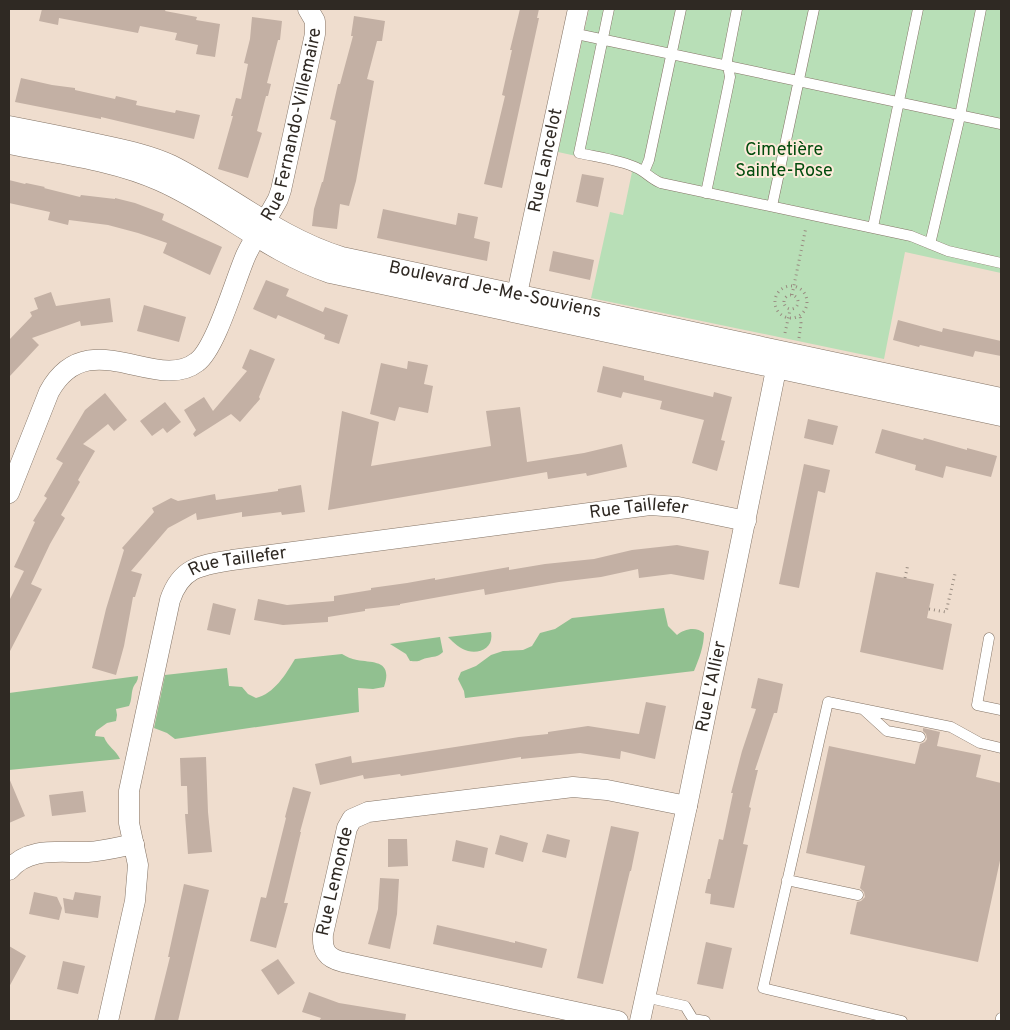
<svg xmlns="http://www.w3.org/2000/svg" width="1010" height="1030" font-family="Overpass,sans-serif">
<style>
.green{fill:#b8dfb7}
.forest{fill:#91c090}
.building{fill:#c3b0a4}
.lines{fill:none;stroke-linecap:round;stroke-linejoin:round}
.lane-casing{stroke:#847466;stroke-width:11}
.street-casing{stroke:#847466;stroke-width:21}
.path{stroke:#998c81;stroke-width:3;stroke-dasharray:1 4;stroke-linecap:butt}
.lane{stroke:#fff;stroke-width:10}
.street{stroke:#fff;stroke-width:20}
.labels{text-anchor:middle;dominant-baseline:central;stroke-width:4;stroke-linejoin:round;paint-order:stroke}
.street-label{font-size:18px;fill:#2f2923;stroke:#fdebdb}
.park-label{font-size:18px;fill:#024c0d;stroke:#fdebdb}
</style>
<rect width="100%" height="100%" fill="#efddce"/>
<path class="green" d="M589,9h412v264l-96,-21 -21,107 -293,-61 19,-86 13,3 9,-43 -10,-6 -64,-14z"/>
<path class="forest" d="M664,608l4,18 9,9c7,-6 19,-9 27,-2 0,13 -5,26 -10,38l-229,27 -1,-7 -6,-12 3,-7 15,-6 15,-11 12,-4 20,-1 9,-4 8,-13 15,-4 17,-11z
M491,632c3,15 -10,22 -23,19 -8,-2 -14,-8 -20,-14z
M440,637l3,15c-7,6 -8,4 -16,6 -9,2 -5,4 -17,3l-4,-7 -16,-10z
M342,654c5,3 9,5 15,6 17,3 36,0 27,27l-11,2 -15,-1 1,24 -184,27 -8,-6 -13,-5 11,-53 62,-7 2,18 13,1 6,7 8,4c18,-4 30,-24 39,-39z
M138,676c0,6 -3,7 -5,12 -2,6 -1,12 -4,18l-13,3 1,6 -1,6 -9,2 -11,8 -1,5 9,1c4,10 12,13 16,22l-111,11v-77z"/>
<path class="building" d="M42,9h124l-1,2 32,6 -1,3 24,4 -5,33 -19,-3 2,-9 -23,-5 2,-7 -37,-7 -2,7 -79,-15 -1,7 -19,-4z
M520,9h19l-2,9h2l-37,170 -18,-4 21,-88 -3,-1 10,-45h-2z
M354,16l31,5 -3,20h-5l-10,38 7,2 -18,100 -7,25 -9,-2 -3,25 -25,-3 2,-17 8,-27h1l13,-61 -6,-2 8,-35h2l13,-48h-2z
M252,17l30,4 -2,19h-2l-11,43 4,1 -3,12h-2l-9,35 5,2 -14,45 -30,-9 15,-53h-2l5,-18 5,1 7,-35 -4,-1 6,-24z
M21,78l31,7 23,3v2l40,9 1,-3 21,5 -1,4 39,8 1,-3 24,5 -6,24 -93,-22v2l-86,-17z
M582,174l22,4 -6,29 -22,-5z
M9,180l16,4 1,-1 19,4 -1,1 36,9 1,-2 34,4v-1l20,5 29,11 -2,6 60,27 -12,28 -47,-22 4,-10 -29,-10 -30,-8 -39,-5 -1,5 -20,-5 2,-8 -41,-9z
M383,209l73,16 2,-12 20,4 -4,21 16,4 -3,19 -110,-23z
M553,251l41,9 -4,20 -41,-9z
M266,280l23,9 -3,7 37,16 2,-5 23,8 -9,29 -15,-5 1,-4 -47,-20 -2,4 -23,-10z
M51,292l5,14 54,-8 3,24 -32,4 -1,-5 -48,17 7,7 -30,32v-37l23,-24 -2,-4 8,-3 -4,-11z
M144,305l42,12 -7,25 -42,-11z
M898,320l44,12 1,-4 58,13v15l-26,-5 -2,6 -53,-12 -1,2 -26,-7z
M250,349l25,10 -16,38 1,2 -20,23 -9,-8 -36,23 -2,-3 3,-4 -12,-20 20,-13 9,14 34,-40 -5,-3z
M408,361l20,4 -4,19 9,2 -5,27 -29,-6 -4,14 -25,-7 11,-51 26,6z
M603,366l41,10v4l69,17 1,-5 18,5 -11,43 4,1 -8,30 -25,-8 12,-43 -44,-11 2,-8 -39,-9 -2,6 -24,-6z
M105,393l22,27 -13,11 -6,-7 -25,20 12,7 -17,29 2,2 -19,33 4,3 -15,26 -19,40 11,5 -33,64v-52l15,-30 -10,-4 21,-45 -2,-1 14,-23 -3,-2 19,-33 -7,-4 29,-49z
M165,402l16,20 -14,11 -4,-5 -11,8 -12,-15z
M520,407l7,55 57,-9 38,-9 5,23 -40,9 -1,-3 -38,6 -1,-7 -219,38 14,-99 37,11 -8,44 120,-20 -5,-35z
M808,419l30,7 -5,19 -29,-7z
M882,429l41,11 1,-2 43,12v-2l30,8 -6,21 -45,-11 -3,12 -28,-8 1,-5 -41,-12z
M804,464l26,6 -5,23 -7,-2 -19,97 -20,-4z
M301,485l4,27 -23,3 -1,-3 -39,5v-5l-45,8 -1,-7 -28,15 -37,43 11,3 -7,23h-2l-9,49 -8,29 -24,-7 14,-59 18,-59 -2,-2 32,-36 -2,-4 19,-10 7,3 37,-7 1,6 62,-9v-2z
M677,545l32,6 -5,29 -33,-6 -32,4 -1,-9 -37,8 -42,5 -74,13 -1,-6 -84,15v1l-35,4v2l-37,6v5l-45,3 -29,-5 4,-21 29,6 47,-4v-5l37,-6v-2l36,-5 28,-5v2l74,-13v3l36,-6 49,-5 38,-9z
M876,572l58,12 -7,34 25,6 -9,46 -83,-18z
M213,603l23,6 -6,26 -23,-5z
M758,678l25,6 -6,29h-3l-19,57h3l-9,37 2,1 -8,36 5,1 -14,63 -24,-4 1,-10 -6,-1 3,-14h2l9,-40 4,1 10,-47h-2l11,-42 14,-42 -5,-1z
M646,702l20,4 -11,53 -34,-8 -1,8 -40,-6 -59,6v-2l-120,19 -1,-2 -36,5 -1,-4 -43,10 -5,-21 36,-8 1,7 167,-26 29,-3v-2l40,-6 51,8z
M923,728l17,4 -3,14 44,9 -5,22 25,6v73l-23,106 -128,-28 7,-32 4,-1 4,-4 -1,-5 -4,-4 5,-22 -59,-13 23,-107 86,18 5,-20 5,-2 2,-3 -1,-5 -3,-3z
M206,757l2,55 4,40 -24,2 -3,-40h3l-1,-28h-6l-1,-28z
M9,778l16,38 -16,7z
M293,787l18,5 -11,40h1l-17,71h4l-12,45 -26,-7 11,-44 5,1 20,-80 -1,-1z
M83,791l3,21 -34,4 -3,-21z
M611,826l28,6 -8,39h-1l-27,113 -26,-6z
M547,834l23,6 -4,18 -24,-6z
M500,835l28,8 -5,19 -28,-8z
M388,839h19l1,27 -20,1z
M456,840l32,8 -4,20 -32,-7z
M380,878l19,1 -2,35 -7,35 -22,-5 10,-35z
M184,884l25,6 -31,131h-24l16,-64h-2z
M34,892l23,5 5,11 -3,12 -30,-6z
M75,892l26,4 -3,22 -33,-5 -2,-15 10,2z
M437,925l78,18v-2l32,8 -5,19 -109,-24z
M706,942l26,6 -9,41 -26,-5z
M9,946l17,10 -17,31z
M278,959l17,24 -17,12 -17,-25z
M63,961l22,5 -7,28 -21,-5z
M309,992l30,11 67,11 -1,7h-86l2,-3 -19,-6z"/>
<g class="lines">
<defs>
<path id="lane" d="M609,9l-30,144c18,4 42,7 58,15 9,4 14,11 24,15l250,53 37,15 53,12
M572,33l429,91
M644,172l5,-12 32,-151
M706,193l22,-106 2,-10 -3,-17 10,-51
M772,206l42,-197
M873,227l45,-218
M930,244l30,-128 21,-107
M989,638l-12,67 24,5
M864,710l23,21 33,6
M787,880l71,15
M645,997l40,9 8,13 12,2
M902,1021l-139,-33 65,-286 123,25 29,16 21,5
M1001,1021v-3"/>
<g id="street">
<path id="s1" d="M9,126c31,6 62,12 93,19 23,5 48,10 69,20 58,29 108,73 171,92l659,141"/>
<path d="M9,144c49,10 105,16 151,37 59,26 108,71 170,92l671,143"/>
<path id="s2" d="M514,308l64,-299"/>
<path id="s3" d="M9,493l40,-101c39,-71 107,2 148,-30 19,-14 38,-82 49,-107 9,-19 22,-37 32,-56l3,-9 34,-156v-13l-7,-12"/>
<path d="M9,870c20,-24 51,-17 79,-18 16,-1 31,-5 46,-8"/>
<path id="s4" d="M108,1021l27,-120 3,-36 -9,-42v-32l41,-191c11,-33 31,-35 62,-40l418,-55 28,2 68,14"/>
<path id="s5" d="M618,1021l-275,-59c-17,-4 -21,-12 -20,-28l24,-106 5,-9 16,-7 205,-25 34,3 80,16"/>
<path id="s6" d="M640,1021l47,-215 92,-451"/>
</g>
</defs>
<use href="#lane" class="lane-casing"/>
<use href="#street" class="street-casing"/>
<path class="path" d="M775 302a16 16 0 1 1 32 0a16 16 0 1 1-32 0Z
M784 302a7 7 0 1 1 14 0a7 7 0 1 1-14 0Z
M792,295l14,-68
M785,333l5,-23
M799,338l2,-15 -1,-8
M905,578l3,-14
M929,609l17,3 9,-38"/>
<use href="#lane" class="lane"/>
<use href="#street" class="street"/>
</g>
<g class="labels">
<g class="street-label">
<text stroke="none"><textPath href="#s3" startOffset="531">Rue Fernando-Villemaire</textPath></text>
<text stroke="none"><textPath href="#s2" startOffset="151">Rue Lancelot</textPath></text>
<text stroke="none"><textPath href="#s1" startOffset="518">Boulevard Je-Me-Souviens</textPath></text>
<text stroke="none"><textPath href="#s4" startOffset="919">Rue Taillefer</textPath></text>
<text stroke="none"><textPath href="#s4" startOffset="514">Rue Taillefer</textPath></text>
<text stroke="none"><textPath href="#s6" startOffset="342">Rue L'Allier</textPath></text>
<text stroke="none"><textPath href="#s5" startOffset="374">Rue Lemonde</textPath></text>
</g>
<g class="park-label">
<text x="784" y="150">Cimetière<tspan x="784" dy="21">Sainte-Rose</tspan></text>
</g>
</g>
<rect width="1010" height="1030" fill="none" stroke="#2f2923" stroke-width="20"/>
</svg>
